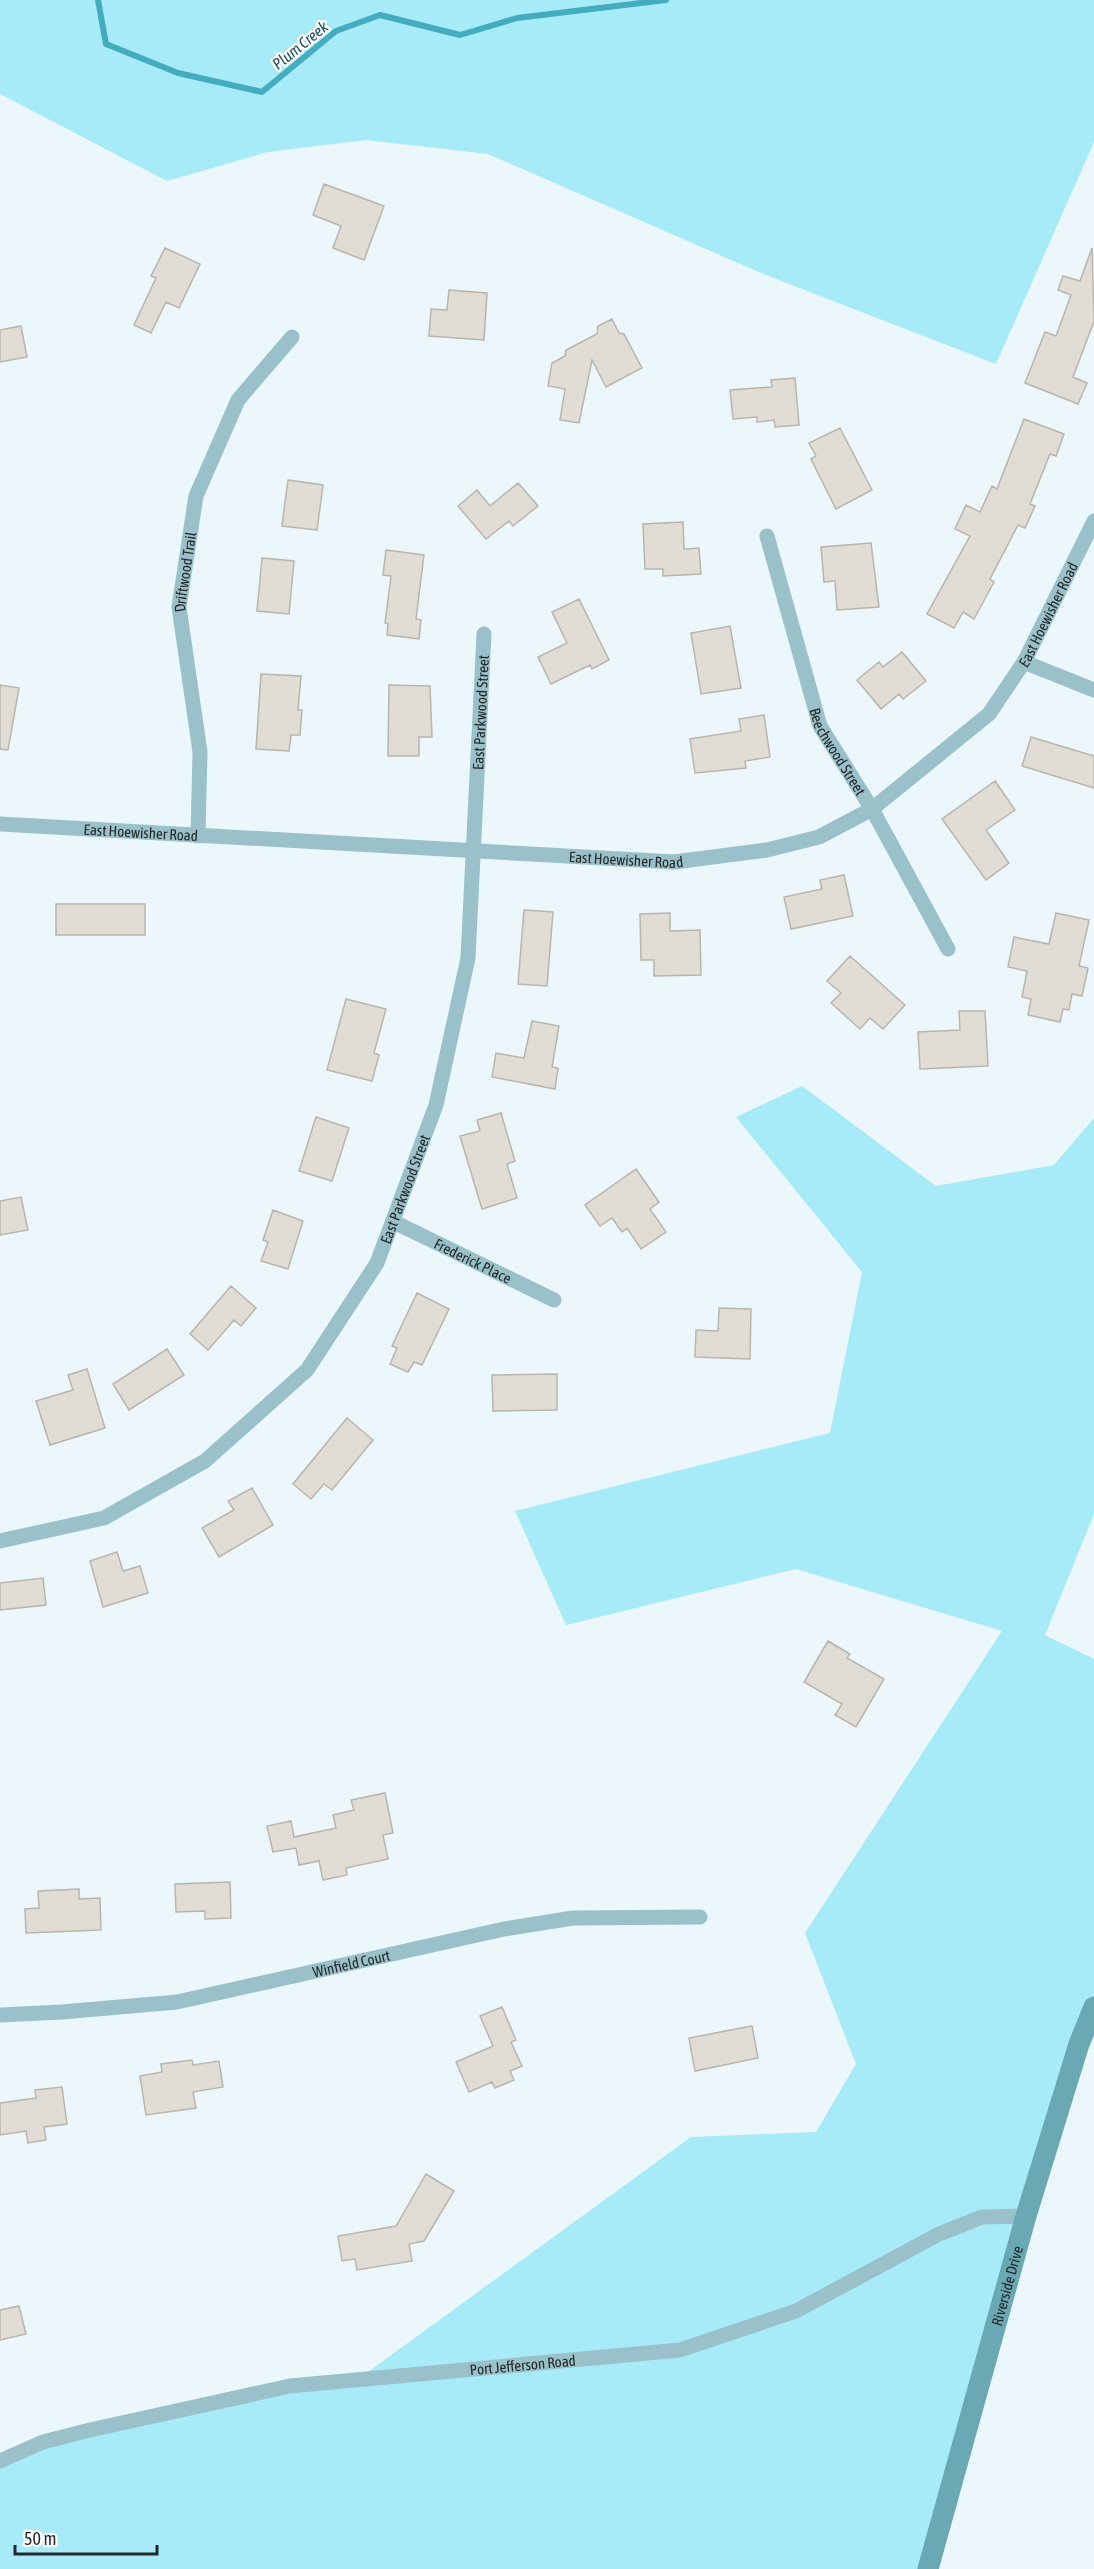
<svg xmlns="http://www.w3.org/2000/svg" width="1094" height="2569" font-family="'Asap Condensed',sans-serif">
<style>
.green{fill:#a7eaf8}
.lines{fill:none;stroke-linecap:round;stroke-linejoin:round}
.stream{stroke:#44acbf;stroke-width:6}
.building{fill:#e1ddd4;stroke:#b9b5ac;stroke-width:1.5}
.street{stroke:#9ac1ca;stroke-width:15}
.secondary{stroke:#6aa8b4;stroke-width:21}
.labels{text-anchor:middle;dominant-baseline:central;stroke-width:4.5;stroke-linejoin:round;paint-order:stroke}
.street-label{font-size:15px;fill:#242829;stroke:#fff}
.water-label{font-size:16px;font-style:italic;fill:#224f58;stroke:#fff}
</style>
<rect width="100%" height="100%" fill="#ebf7fa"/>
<path class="green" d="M0,0h1094v142l-98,222 -235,-91 -273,-119 -122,-14 -98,12 -101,29 -167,-87z
M802,1086l134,100 118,-21 40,-47v396l-49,121 49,24v348l-166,562h-928v-108l90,-31 264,-48 337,-245 125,-5 40,-68 -51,-131 197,-302 -206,-62 -230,56 -51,-114 315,-78 32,-161 -126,-155z"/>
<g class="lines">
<path class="stream" d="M98,0l8,44 72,29 84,19 74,-61 44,-16 80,20 57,-17 149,-18"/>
</g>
<path class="building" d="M324,184l60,22 -20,54 -31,-12 8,-22 -28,-11z
M165,248l35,16 -21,44 -13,-6 -15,31 -17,-8 22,-47 -5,-2z
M1092,248l2,73 -21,56 14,6 -9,21 -53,-21 20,-51 11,4 15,-41 -13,-5 5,-14 17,5z
M449,290l38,3 -3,47 -55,-4 2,-27 16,1z
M612,319l7,14 5,1 18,34 -36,19 -14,-27 -13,63 -19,-3 5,-31 -17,-3 4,-23 13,-7 1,-6 31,-16 1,-8z
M21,326l6,31 -27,5v-32z
M795,378l4,47 -24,2 -1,-7 -17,2v-5l-24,2 -3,-29 42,-3 -1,-7z
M1024,419l40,15 -8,22 -6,-2 -20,50 5,2 -10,22 -7,-3 -28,54 4,3 -20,37 -11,-7 -9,16 -27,-14 43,-78 -15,-7 11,-24 14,7 12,-26 5,3z
M840,428l32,62 -36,19 -25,-50 5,-3 -7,-13z
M288,480l35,5 -6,45 -35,-4z
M518,483l20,23 -25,20 -4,-5 -23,18 -28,-33 19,-16 13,16z
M683,522l1,27 15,-1 2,26 -38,2v-7h-18l-2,-45z
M871,543l8,64 -42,3 -2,-29 -11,1 -3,-35z
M386,550l38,5 -8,64 5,1 -2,19 -32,-4 1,-11 -3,-1 6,-47 -8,-1z
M262,558l32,3 -5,53 -32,-3z
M579,599l30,61 -17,9 -2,-4 -39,19 -13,-27 29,-14 -15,-31z
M730,626l11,62 -40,6 -10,-61z
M902,652l24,29 -23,18 -4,-5 -18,15 -24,-29 22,-18 4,5z
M261,674l40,2 -3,34h4l-2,25h-9l-2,16 -33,-2z
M0,685l19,3 -11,62 -8,-1z
M389,685l41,1 2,51h-13v19h-31z
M764,715l6,42 -25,4 1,7 -51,5 -5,-34 51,-8 -2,-12z
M1031,737l63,19v32l-72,-22z
M995,781l20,29 -29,20 23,33 -23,17 -44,-61z
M844,875l9,41 -62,13 -7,-32 38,-8 -2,-9z
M56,904h89v31h-89z
M524,910l29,2 -6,74 -29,-2z
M670,913v18l30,-1 1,45 -47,1v-16h-13l-1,-46z
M1056,913l33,7 -10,46 9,2 -6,28 -10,-2 -3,16 -6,-1 -3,13 -32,-7 3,-16 -9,-2 5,-26 -19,-4 6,-30 35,7z
M850,956l55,49 -22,24 -13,-11 -10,11 -29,-26 10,-10 -14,-12z
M346,999l40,10 -12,44 5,2 -7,26 -45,-11z
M959,1011h26l3,55 -68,3 -2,-37 42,-2z
M532,1021l27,5 -7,41 6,1 -3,21 -63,-12 4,-24 28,5z
M501,1113l14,48 -8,3 10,34 -35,11 -22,-73 20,-5 -3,-11z
M316,1117l33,11 -17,53 -33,-10z
M636,1169l23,33 -9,7 16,23 -25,17 -14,-21 -5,4 -10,-14 -12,8 -15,-21z
M21,1197l7,33 -28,5v-34z
M273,1210l30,11 -15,48 -27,-8 7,-19 -5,-2z
M231,1286l25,22 -15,18 -7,-6 -26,30 -18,-16z
M417,1293l32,16 -27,56 -8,-3 -6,10 -18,-8 7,-16 -5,-2z
M719,1308l32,1 -1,50 -55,-2 1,-27 22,1z
M167,1349l17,26 -55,35 -16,-26z
M87,1369l18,59 -55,17 -14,-44 37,-11 -5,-15z
M557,1374v36l-64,1 -1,-36z
M347,1418l26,22 -41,50 -8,-6 -13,15 -18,-15z
M252,1488l21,37 -54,32 -17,-29 32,-18 -6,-9z
M117,1552l6,19 17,-5 8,27 -45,14 -13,-46z
M43,1578l3,27 -46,5v-27z
M828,1641l22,13 -3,4 37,21 -28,48 -21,-12 7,-11 -38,-22z
M385,1793l8,40 -10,2 5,24 -42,9 1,7 -24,5 -4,-19 -20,4 -3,-17 -23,4 -6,-26 24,-5 3,16 42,-9 -3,-13 21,-5 -3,-10z
M230,1882l1,36 -26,1v-8l-29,1 -1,-28z
M79,1889v10l21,-1 1,32 -75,3 -1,-24 14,-1 -1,-17z
M502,2007l14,33 -5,2 11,24 -12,5 4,9 -19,8 -3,-6 -23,10 -13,-30 37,-16 -13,-30z
M752,2026l6,32 -63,13 -6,-33z
M192,2060l1,5 26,-4 4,26 -30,5 3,16 -50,7 -6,-39 22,-4 -1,-8z
M62,2087l5,37 -23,3 2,13 -18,3 -2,-12 -26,4v-32l36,-5 -1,-8z
M426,2174l28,17 -30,50 -15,3 3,17 -55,9 -2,-11 -13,2 -4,-25 58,-10z
M19,2306l7,28 -26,6v-30z"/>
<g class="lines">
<g class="street">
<path id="s1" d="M767,536l53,190 52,83 76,140"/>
<path d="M1024,662l70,28"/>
<path id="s2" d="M0,824l674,38 93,-12 52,-13 53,-28 117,-95 35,-52 70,-141"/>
<path id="s3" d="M198,836l2,-84 -21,-145 17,-111 42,-96 54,-63"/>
<path id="s4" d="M394,1222l160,78"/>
<path id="s5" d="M0,1541l104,-23 101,-57 102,-91 70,-107 59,-158 32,-147 16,-324"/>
<path id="s6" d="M0,2015l62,-3 115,-10 327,-73 69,-11 127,-1"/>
<path id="s7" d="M0,2461l43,-19 47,-12 200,-44 390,-36 116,-39 143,-77 43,-17 44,-1"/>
</g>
<path class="secondary" id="s8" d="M928,2569l98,-353 53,-172 15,-37"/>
</g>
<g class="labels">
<g class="street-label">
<text stroke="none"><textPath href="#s3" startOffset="266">Driftwood Trail</textPath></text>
<text stroke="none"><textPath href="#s2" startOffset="1149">East Hoewisher Road</textPath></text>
<text stroke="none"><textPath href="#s5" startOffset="1052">East Parkwood Street</textPath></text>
<text stroke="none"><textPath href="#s1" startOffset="228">Beechwood Street</textPath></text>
<text stroke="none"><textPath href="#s2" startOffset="141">East Hoewisher Road</textPath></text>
<text stroke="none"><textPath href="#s2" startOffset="627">East Hoewisher Road</textPath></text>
<text stroke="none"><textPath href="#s5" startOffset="566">East Parkwood Street</textPath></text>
<text stroke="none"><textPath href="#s4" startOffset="88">Frederick Place</textPath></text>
<text stroke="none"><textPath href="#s6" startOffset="356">Winfield Court</textPath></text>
<text stroke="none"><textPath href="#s8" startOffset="294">Riverside Drive</textPath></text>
<text stroke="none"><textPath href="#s7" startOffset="534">Port Jefferson Road</textPath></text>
</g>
<g class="water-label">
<text transform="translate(300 45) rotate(-39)">Plum Creek</text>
</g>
</g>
<path d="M15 2545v9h142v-9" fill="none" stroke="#242829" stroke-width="3"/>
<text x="24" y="2545" font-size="18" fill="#242829" stroke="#ffffff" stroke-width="4.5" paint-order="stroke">50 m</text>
</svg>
